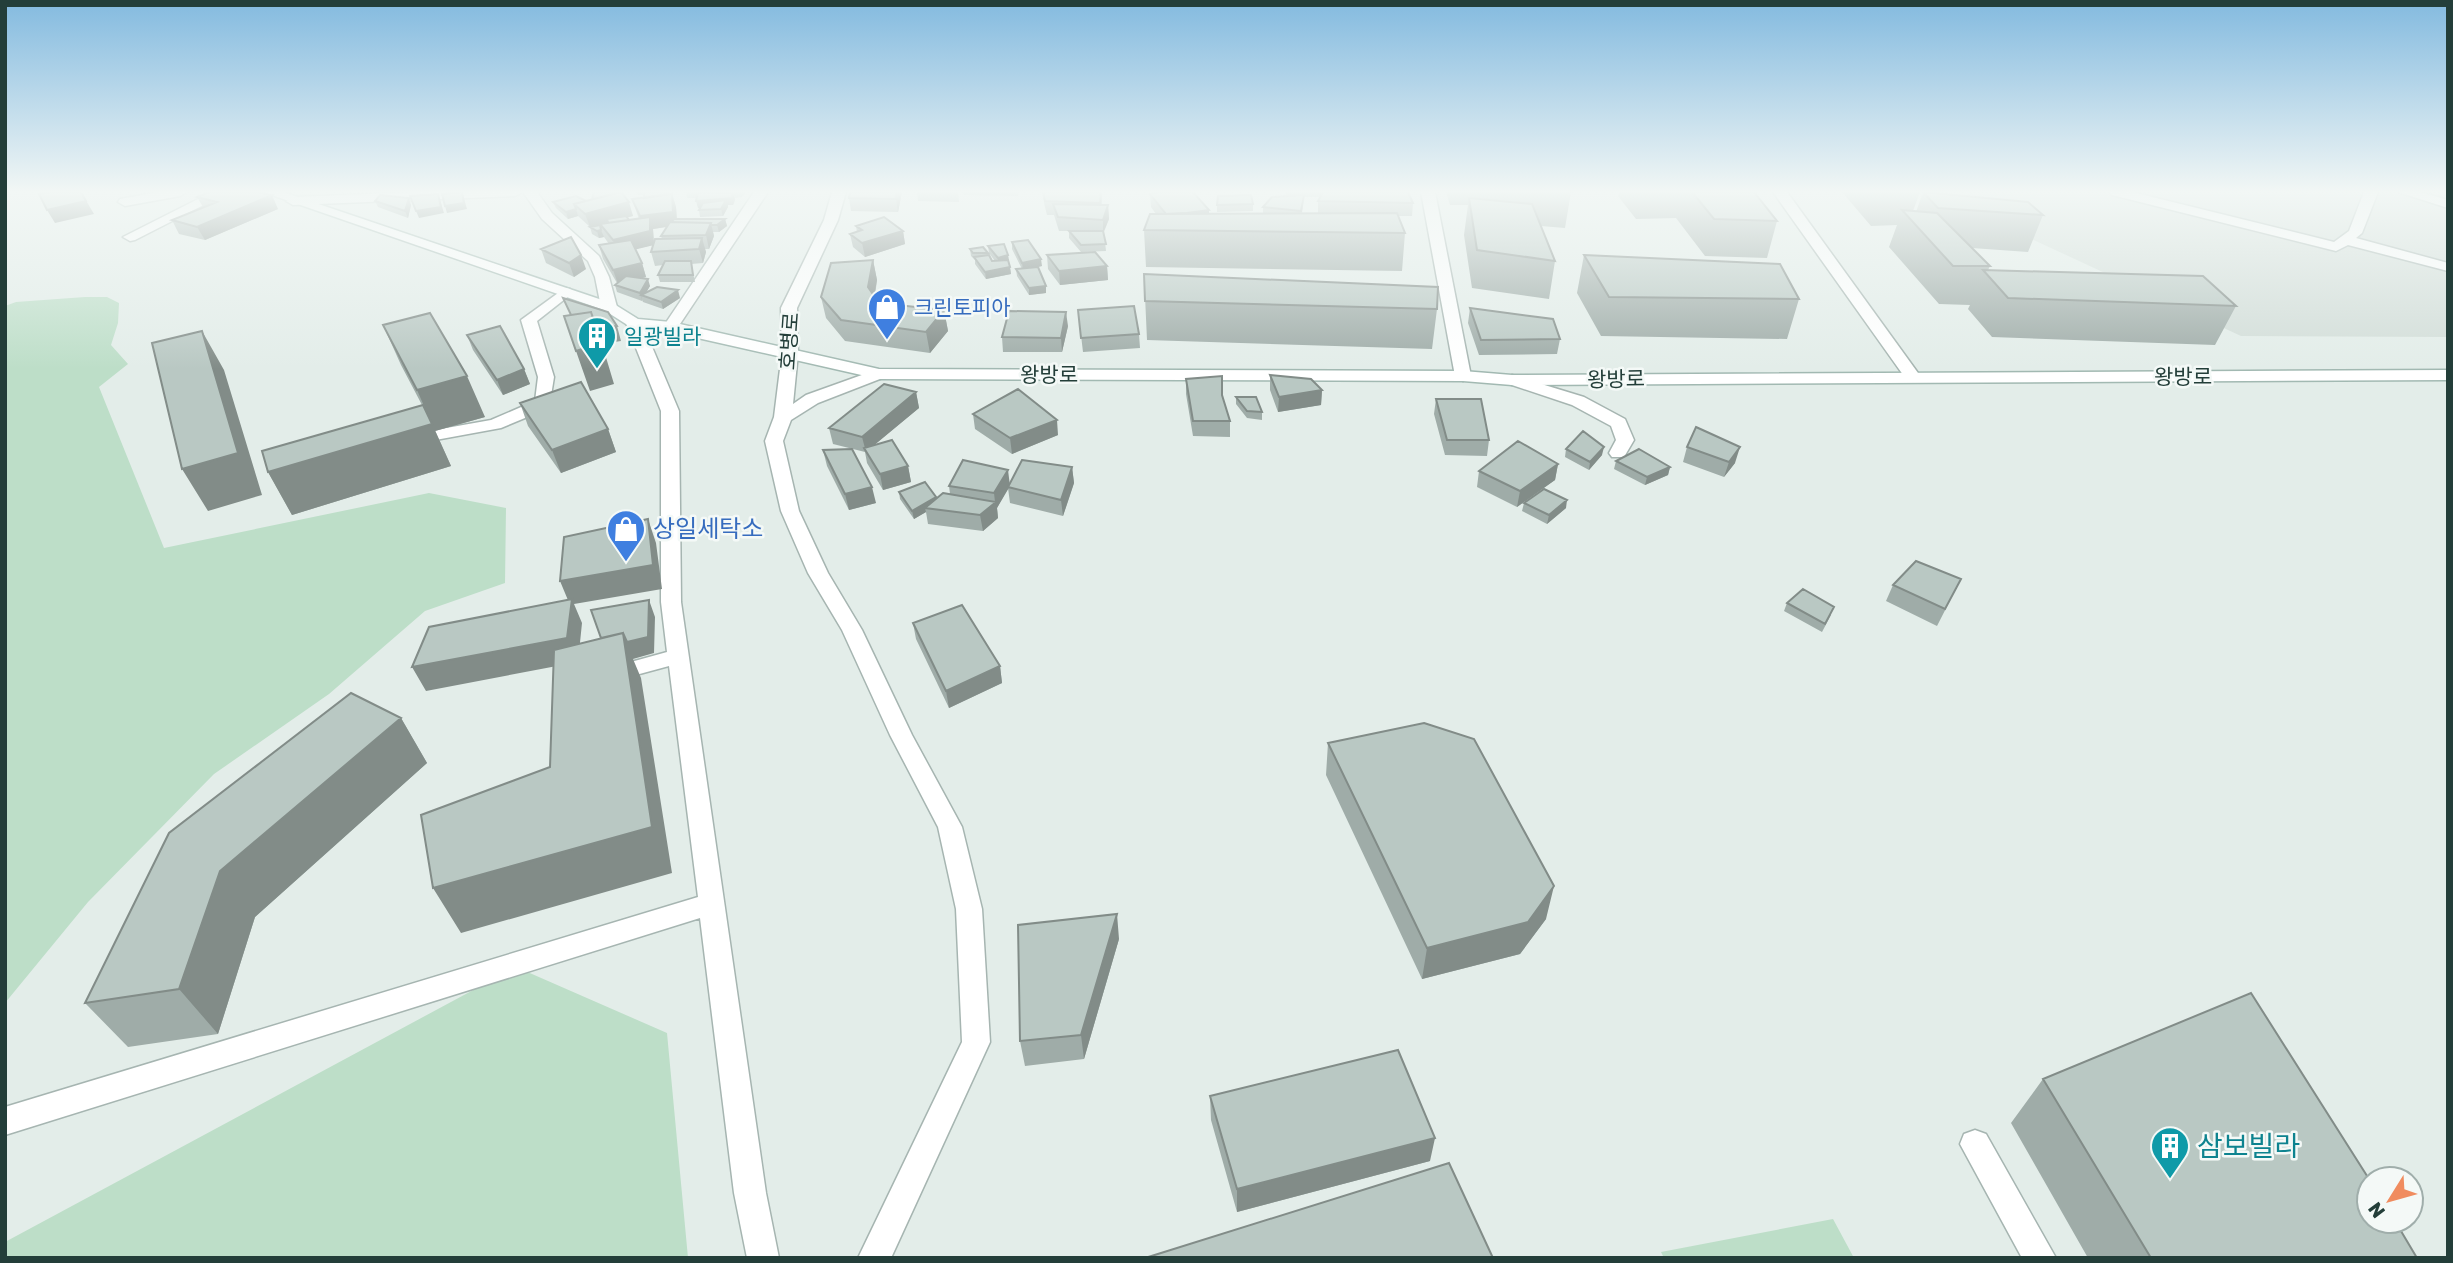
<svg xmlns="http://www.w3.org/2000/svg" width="2453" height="1263" font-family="Rubik,'Noto Sans KR',sans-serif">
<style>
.built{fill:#d2ddd8}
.green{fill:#bddec8}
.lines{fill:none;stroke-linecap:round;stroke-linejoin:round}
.street-casing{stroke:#a6b5b1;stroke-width:3}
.secondary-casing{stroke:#a2b9b2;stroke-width:3}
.street{fill:#fff;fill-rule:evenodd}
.secondary{fill:#fff;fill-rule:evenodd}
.wall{fill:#9faca8;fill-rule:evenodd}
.shaded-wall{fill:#828c88}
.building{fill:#b9c8c3;stroke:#828c88;stroke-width:2}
.labels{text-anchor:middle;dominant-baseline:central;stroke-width:5;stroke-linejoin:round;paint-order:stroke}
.far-shop-label{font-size:21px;fill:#366cbe;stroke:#f4f9f7;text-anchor:start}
.far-culture-label{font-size:21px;fill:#0d838f;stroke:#f4f9f7;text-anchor:start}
.far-street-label{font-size:21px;fill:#233e39;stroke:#f4f9f7}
.shop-label{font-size:24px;fill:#366cbe;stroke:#f4f9f7;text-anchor:start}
.near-culture-label{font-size:28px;fill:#0d838f;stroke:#f4f9f7;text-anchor:start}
</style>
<rect width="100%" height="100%" fill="#e3ede9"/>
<path class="built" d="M1967,192h481v145l-207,-1 -229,-106z"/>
<path class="green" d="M85,297h22l12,6 -1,20 -7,22 17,19 -29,23 65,161 265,-55 77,15 -1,75 -80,28 -96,83 -115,80 -126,128 -83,101v-697l11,-4z
M516,967l151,66 21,225h-683v-16z
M1833,1219l21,39h-190l-3,-6z"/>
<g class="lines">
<defs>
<path id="street" d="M158,192h29l-7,4 -55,10 -7,-4 2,-3z
M212,192h17l-94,48 -5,1 -7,-4z
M418,192h104l-7,4 -222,9 -7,-4 7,-4z
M523,192h14l15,21 47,43 10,21 8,30 -3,3 -5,2 -8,-5 -6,-30 -7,-16 -46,-42z
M754,192h14l-92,138h-10l-3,-3z
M832,192h14l-8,28 -41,88 1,45 -5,51 13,-9 67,-24h12l2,3 -2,3 -67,26 -27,17 -8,21 16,70 29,62 34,57 50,105 50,92 20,82 8,133 -99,216h-33l104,-216 -6,-133 -18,-82 -48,-92 -48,-105 -34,-57 -27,-62 -16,-70 9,-24 8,-64 -1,-45 43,-88z
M1421,192h14l36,184 -8,5 -8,-5z
M1773,192h14l131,181 2,3 -2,3h-12z
M2110,192h22l202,50 15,-11 15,-39h14l-16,41 -6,5 92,25v8l-100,-26 -12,6 -224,-56z
M2398,192h22l28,8v8z
M565,288l5,1 2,3 -2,3 -33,26 17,56 -5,31 -48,20 -71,13 -6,-1 -3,-4 3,-4 67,-12 44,-19 3,-24 -17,-57z
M634,318l8,5 37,88 2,191 85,591 13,65h-32l-13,-65 -34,-275 -695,217v-28l693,-210 -29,-231 -59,16 -8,-2 -3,-5 3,-5 65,-18 -6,-50v-191l-35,-88z
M1512,375l72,22 41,22 9,21 -10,17h-12l-3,-4 7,-13 -5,-14 -39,-21 -66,-22 -2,-3z
M1975,1130l11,4 70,124h-34l-62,-114 4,-10z"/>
<path id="secondary" d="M263,192h20l331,112 24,15 33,3 208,47 584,2 49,4 936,-5v10l-936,5 -49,-4 -584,-2 -208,-47 -42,-6 -25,-16z"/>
</defs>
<use href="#street" class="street-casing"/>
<use href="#secondary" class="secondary-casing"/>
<use href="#street" class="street"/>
<use href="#secondary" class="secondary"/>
</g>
<path class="wall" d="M594,192h30l-1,4 10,20 -6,1 2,3 10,-1 -7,-20 12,-1v-3h-6l-1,-3h30l1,2h4l4,13 1,12h48l2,7 -8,6h-6l1,4 -5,13h-4l1,3 -3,11 -12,1 4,18h-35l-2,-7 5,-10 -8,1 -4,-14 2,-7 -18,4 7,14 4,14 -4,1 8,8 -3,5 33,7 -17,11 -20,-7 -1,-2v1l-25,-9 -2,-7 2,-2 -14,-24 -4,-14 10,-1 -5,-7 -5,1 -7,-4 -2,-7 -12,-11 -10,3 -12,-11 -3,-6 33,-1 6,-1zM667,227l-6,9 1,3 -8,4 -1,-14z
M686,192h60l-4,5 -7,1v2l-2,5h-5v2l-5,9 -23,1 -1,-7 1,-2h-2l-1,-10h-10z
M902,192l-4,20 -47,-1 -2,-13z
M917,192h41l1,10 -41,-1z
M963,192h56l-1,4 -54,-1z
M1043,192h59v13h6l1,14 -5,13 2,19 -25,1 -12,-14v-7h-10l-5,-16h-7l-3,-12z
M1285,192h123l5,11 -1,13h-14l7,17 -3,38 -256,-4 -2,-37 12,-16 -5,-7 -1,-13 59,16v3h54v-6l23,-11zM1304,197h16l-2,4v12h-16z
M1446,192h125l-6,36 -24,-2 14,35 -6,38 -77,-11 -8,-53 4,-30h-18z
M1619,192h135l23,29 -10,37 -62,-2 -29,-38 -40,1 -18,-23z
M1842,192h78l-7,19 3,1 7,-20 120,23 -15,37 -56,-4 18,18 -2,4 248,36 -21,39 -223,-8 -24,-28 2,-4 -31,-1 -50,-57 8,-22 -26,1z
M197,197l81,12 -73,31 -26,-6 -7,-14 31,-13z
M375,201l36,4 -3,13 -30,-11z
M1253,204v7l-36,1v-7z
M856,226l47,5 2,13 -40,13 -12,-10 -3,-13 7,-2z
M1012,242l30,24 -8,2 12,18v7l-17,2 -12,-19 -1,-7h6l-10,-20z
M988,246l20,9 3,19 -25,5 -11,-15v-4l-4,-4 -1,-7 18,4 4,8h3l-6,-8z
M541,249l45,20 -12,8 -28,-14z
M1047,255l60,11 1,14 -48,5 -12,-16z
M1584,255l215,44 -12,40 -186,-3 -24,-43z
M873,260l4,20 -2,16 4,7 65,7 4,21 -18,22 -85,-12 -19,-23 -5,-21z
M1144,274l293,35 -5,40 -285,-9z
M1470,308l90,31 -3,15 -78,1 -11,-32z
M1078,310l61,24 1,14 -57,4z
M383,325l102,92 -50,14 -1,-3 17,38 -159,49 -24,-43 154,-67 -21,-40z
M1068,326l-6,26h-59l-1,-15z
M467,335l57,34 6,15 -27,11 -30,-45z
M1270,375l52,15 -1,15 -43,7 -8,-22z
M1186,379l36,16 8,26v16l-37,-1 -7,-42z
M916,392l3,16 -44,36 33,22 3,16 -28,8 -16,-27 -2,-11 -32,-8 -4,-16z
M1236,397l26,15v8l-15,-2 -11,-14z
M1436,399l53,41 -2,16 -42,-1 -11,-41z
M520,403l88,26 8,23 -55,21 -33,-47z
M973,414l85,21 -46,19 -37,-25z
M1687,447l48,16 -11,14 -41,-15z
M1566,449l36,6 -13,15 -24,-13z
M823,450l53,53 -27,7 -22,-44z
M1616,461l54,6 -2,8 -23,10 -31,-16z
M1558,464l-3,16 -38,27 -40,-20 2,-16z
M1072,467l2,16 -11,33 -53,-13 -2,-15 -11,20 1,10 -15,13 -55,-7 -2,-12 -12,7 -14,-20 -1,-7 37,6 14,-4 -1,-8 61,-1z
M1524,503l42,5 -19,16 -25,-13z
M1961,579l-24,47 -51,-25 7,-16z
M1787,603l44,12 -9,17 -38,-21z
M913,623l87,43 2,17 -53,25 -33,-69z
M401,718l26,45 -172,154 -37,117 -90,13 -43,-44z
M1328,743l218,176 -26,35 -98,25 -96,-204z
M1119,939l-35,120 -59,7 -5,-25z
M2043,1079l374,179h-329l-77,-135z
M1210,1096l220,65 -193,51 -26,-92z"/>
<path class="shaded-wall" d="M81,192l13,22 -39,9 -8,-13z
M462,192l5,17 -20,4 -2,-7z
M897,192h5l-4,20 -2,-13z
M733,193l2,7 -2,5h-5v2l-5,9 -2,-7 2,-3 -25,2 -2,-7z
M438,194l6,19 -25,5 -3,-7z
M672,194l4,13 1,18 -24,4 1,16 -37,9 -4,-14 31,-10 -4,-14z
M272,195l6,14 -73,31 -8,-13z
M409,198l2,7 -3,13 -3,-7z
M629,202l4,14 -43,11 -5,-13z
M1108,205l1,14 -6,14v-13z
M576,209l2,7 -10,3 -2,-7z
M1209,210v13l-41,-7z
M725,219l2,7 -8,6 -2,-7z
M711,223l3,13 -5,13 -3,-14z
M601,230l3,7 -5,1 -2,-7z
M903,231l2,13 -40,13 -3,-14z
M702,238l4,14 -3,11 -4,-14z
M581,255l5,14 -12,8 -5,-14z
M1008,255l1,7 -11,3v-7z
M1041,259l1,7 -19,4 -1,-7z
M873,260l4,20 -5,28 -4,-21z
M642,263l4,14 -28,7 -5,-14z
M1107,266l1,14 -48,5 -1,-14z
M1010,267l1,7 -25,5 -1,-7z
M648,279l2,7 -6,10 -3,-1 1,6 -2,-8z
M1046,286v7l-17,2v-7z
M678,290l2,8 -17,11 -2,-7z
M944,310l4,21 -18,22 -4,-21z
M1066,312l2,14 -6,26 -1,-14z
M617,326l4,15 -19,3 12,40 -24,7 -14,-40 20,-22z
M202,331l22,39 38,125 -54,16 -26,-42z
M524,369l6,15 -27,11 -6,-15z
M467,376l18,41 -50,14 -18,-41z
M1322,390l-1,15 -43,7 1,-15z
M916,392l3,16 -53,44 -4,-15z
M1057,420l1,15 -46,19 -2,-16z
M432,424l19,42 -159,49 -24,-43z
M608,429l8,23 -55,21 -9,-23z
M1604,447l-2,8 -13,15 1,-8z
M1740,447l-5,16 -11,14 5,-15z
M1558,464l-3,16 -38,27 3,-16z
M908,466l3,16 -28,8 -3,-16z
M1072,467l2,16 -11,33 -2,-16z
M1670,467l-2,8 -23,10 2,-8z
M1008,470l2,16 -13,22 1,10 -15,13 -3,-16 15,-13 -1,-9z
M872,487l4,16 -27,7 -4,-16z
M936,497l2,8 -13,3 1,4 -12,7 -2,-8z
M1567,500l-1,8 -19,16 2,-9z
M648,519l8,24 6,46 -88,15 8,19 -4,39 -152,29 -14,-24 158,-62 -10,-24z
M649,600l6,17 -1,36 -21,6 8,19 31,195 -211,60 -28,-45 219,-61 -29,-194z
M1000,666l2,17 -53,25 -3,-17z
M401,718l26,45 -172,154 -37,117 -39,-45 41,-118z
M1554,886l-8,33 -26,35 -98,25 5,-31z
M1117,914l2,25 -35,120 -3,-24z
M1435,1138l-5,23 -193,51v-23z"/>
<path class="building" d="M49,192h32l5,9 -39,9 -8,-16z
M209,192h49l14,3 -75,32 -25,-7 45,-18 -20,-5z
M462,192l2,11 -19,3 -3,-12z
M594,192h26l-22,6 -6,1z
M621,192l8,10 -44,12 -11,-10z
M644,192h21l-1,3 -20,3z
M698,192l35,1 -1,5 -36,3z
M850,192h47l-1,7 -47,-1z
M1043,192h58l-1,11 -55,-2z
M1158,192h35l16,18 -22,3 -21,1 -16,-20z
M1323,192h85l5,11 -95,-2z
M1692,192h62l23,29 -63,-2z
M1923,192l105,10 15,13 -105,-7z
M438,194l3,13 -25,4 -6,-15z
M672,194l1,18 -33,4 -8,-17z
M380,195l29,3 -4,13 -30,-10z
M1251,195l2,9 -36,1 1,-9z
M1304,195l-3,16 -38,-4 9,-10z
M576,196l10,5 -12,3 2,5 -10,3 -13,-10z
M1469,198l63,6 23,57 -78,-11z
M726,200l-5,9 -22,1 4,-7z
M1053,204l55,1 -5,15 -45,-3z
M1902,210l35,3 53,53h-37z
M1397,213l8,20 -261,-3 6,-16z
M626,216l3,4 -21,3 -1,-4z
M650,217v14l-37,9 -13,-16z
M884,217l19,14 -41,12 -12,-9 12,-4 -6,-4z
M674,219h51l-8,6h-6v-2l-40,-1z
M670,222l41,1 -5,12 -45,1z
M600,225l1,5 -4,1 -7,-4z
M1069,231h34l3,13 -25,1z
M571,237l10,18 -12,8 -28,-14z
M702,238l-3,11 -48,3 4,-13z
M631,240l11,23 -29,7 -14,-25z
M1028,240l13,19 -19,4 -10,-21z
M1004,244l4,11 -10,3 -10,-12z
M983,247l5,6h-15l-3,-4z
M1095,252l12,14 -48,5 -12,-16z
M989,255l3,6 16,-1 2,7 -25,5 -11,-15z
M1584,255l196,9 19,35 -190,-2z
M873,260l-5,27 11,16 65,7 -18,22 -85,-12 -20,-23 10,-34z
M665,261h26l2,14h-35z
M1038,267l8,19 -17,2 -13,-19z
M1983,270l220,6 33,30 -228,-8z
M1144,274l294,13 -1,22 -292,-8z
M626,276l22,3 -8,14 -25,-8z
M657,287l21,3 -17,12 -20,-7z
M563,298l45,14 9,14 -20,3 -6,-17 -20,3z
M1134,306l5,28 -58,4 -3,-28z
M1470,308l83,11 7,20 -79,1z
M1009,311l57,1 -5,26 -59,-1z
M591,312l10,31 -25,8 -12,-35z
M430,313l37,63 -50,14 -34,-65z
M500,326l24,43 -27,11 -30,-45z
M202,331l36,122 -56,16 -30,-126z
M1270,375l41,4 11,11 -43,7z
M1222,376v19l8,26h-37l-7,-42z
M581,382l27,47 -56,21 -32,-47z
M884,384l32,8 -54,45 -33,-9z
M1018,389l39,31 -47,18 -37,-24z
M1236,397h20l6,15 -15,-1z
M1436,399h45l8,41h-42z
M423,405l9,19 -164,48 -6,-21z
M1696,427l44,20 -11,15 -42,-15z
M1583,431l21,16 -14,15 -24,-13z
M892,440l16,26 -28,8 -16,-26z
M1518,441l40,23 -38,27 -41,-20z
M852,449l20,38 -27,7 -22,-44z
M1639,449l31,18 -23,10 -31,-16z
M963,460l45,10 -14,23 -45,-7z
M1022,460l50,7 -11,33 -53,-13z
M925,482l11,15 -24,14 -13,-19z
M1544,489l23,11 -18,15 -25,-12z
M943,493l53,9 -16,13 -55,-7z
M648,519l5,46 -93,16 4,-44z
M1916,561l45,18 -16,30 -52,-24z
M1803,589l31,18 -9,17 -38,-21z
M572,599l-5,39 -155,29 17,-40z
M649,600l-1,37 -21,5 -4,-9 -22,5 -10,-28z
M962,605l38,61 -54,25 -33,-68z
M623,633l29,194 -219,61 -12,-73 129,-48 4,-117z
M351,693l50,25 -181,153 -41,118 -94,14 84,-170z
M1424,723l50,16 80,147 -26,36 -101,26 -99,-205z
M1117,914l-36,121 -61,6 -2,-116z
M2251,993l118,186v42h26l22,37h-266l-108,-179z
M1398,1050l37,88 -198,51 -27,-93z
M1449,1163l44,95h-348z"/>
<linearGradient id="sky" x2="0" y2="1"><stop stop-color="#83badf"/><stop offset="0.52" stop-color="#f2f7f5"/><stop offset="1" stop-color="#f2f7f5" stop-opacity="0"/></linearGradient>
<rect width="2453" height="369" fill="url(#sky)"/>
<defs>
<symbol id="shop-pin" viewBox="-11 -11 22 30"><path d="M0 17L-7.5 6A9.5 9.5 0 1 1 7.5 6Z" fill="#3f7fe0" stroke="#f4f9f7"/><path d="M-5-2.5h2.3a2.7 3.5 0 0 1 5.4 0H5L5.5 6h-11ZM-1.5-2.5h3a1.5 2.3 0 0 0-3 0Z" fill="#fff"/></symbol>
<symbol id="building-pin" viewBox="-11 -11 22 30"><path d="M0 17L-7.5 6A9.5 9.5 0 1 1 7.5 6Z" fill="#0f9aa8" stroke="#f4f9f7"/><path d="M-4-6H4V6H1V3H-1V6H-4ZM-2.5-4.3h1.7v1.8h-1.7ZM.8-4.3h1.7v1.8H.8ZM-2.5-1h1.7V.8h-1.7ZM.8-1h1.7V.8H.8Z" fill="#fff"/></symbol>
</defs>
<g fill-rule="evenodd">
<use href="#shop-pin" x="865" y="285" width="44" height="60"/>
<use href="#building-pin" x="575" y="314" width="44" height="60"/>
<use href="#shop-pin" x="604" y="507" width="44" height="60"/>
<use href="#building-pin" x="2148" y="1124" width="44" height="60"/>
</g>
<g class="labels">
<g class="far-shop-label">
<text x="914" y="307">크린토피아</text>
</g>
<g class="far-culture-label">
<text x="624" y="336">일광빌라</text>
</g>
<g class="far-street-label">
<text transform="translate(789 341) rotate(-86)">호병로</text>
<text x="1049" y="374">왕방로</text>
<text x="2183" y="376">왕방로</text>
<text transform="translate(1616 379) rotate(-1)">왕방로</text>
</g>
<g class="shop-label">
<text x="653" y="529">상일세탁소</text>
</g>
<g class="near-culture-label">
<text x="2197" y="1146">삼보빌라</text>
</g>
</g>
<rect width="2453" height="1263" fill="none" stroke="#233e39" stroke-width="14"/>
<g transform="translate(2390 1200) rotate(233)"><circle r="33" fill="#f4f9f7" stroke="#a0aeab" stroke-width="2"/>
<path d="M0-5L12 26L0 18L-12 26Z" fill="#f08c5f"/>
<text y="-10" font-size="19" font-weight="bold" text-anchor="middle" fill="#233e39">N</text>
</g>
</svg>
